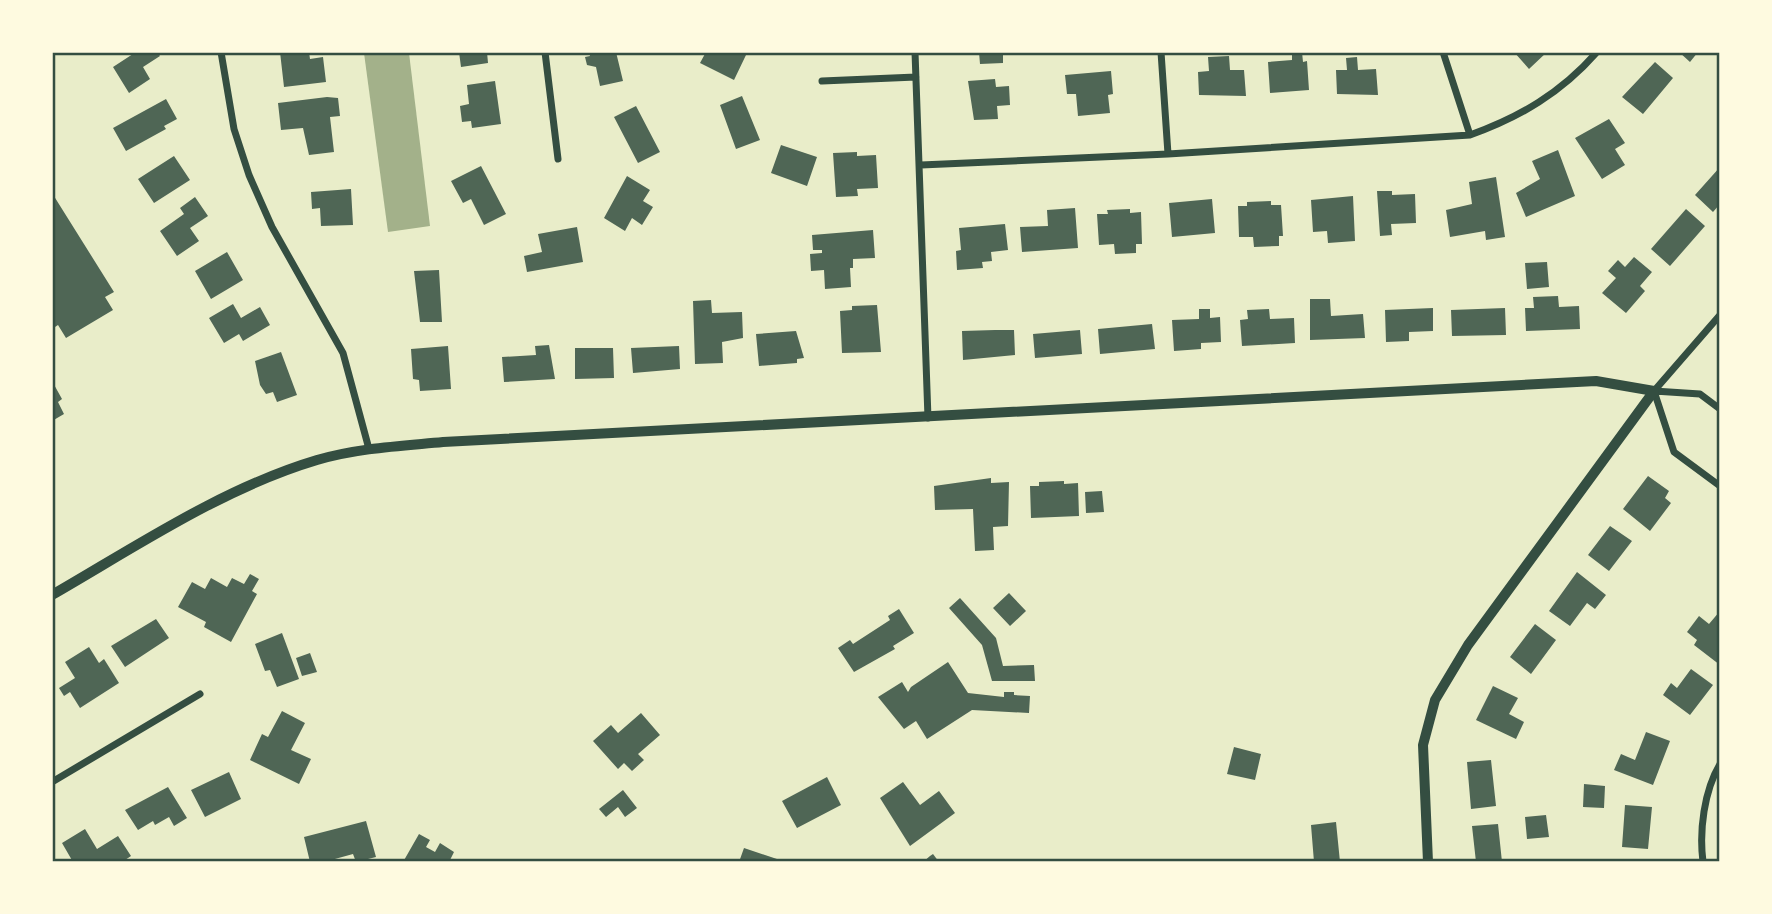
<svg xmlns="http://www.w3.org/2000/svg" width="1772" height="914" font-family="Arial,sans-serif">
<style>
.water{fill:#a3b18a}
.building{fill:#4f6655}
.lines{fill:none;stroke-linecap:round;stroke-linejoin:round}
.minor{stroke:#344e41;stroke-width:7}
.tertiary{stroke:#344e41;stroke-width:10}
.neatline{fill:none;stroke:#344e41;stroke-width:2.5}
</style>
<rect width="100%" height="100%" fill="#e9edc9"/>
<path class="water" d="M364,53h45l21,173 -42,6z"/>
<path class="building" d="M136,52h21l3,4 -17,11 7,12 -21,14 -16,-26z
M280,52h29l1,7 13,-2 3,25 -42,5z
M459,52h28l1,11 -27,4z
M589,52h27l7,29 -23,5 -4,-19 -9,-2 -2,-8 5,-1z
M706,52h35l5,3 -12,25 -34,-17z
M979,52h24v11l-23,1z
M1292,52h10l1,10 4,-1 2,29 -39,3 -2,-31 24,-2z
M1514,52h33l-18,17z
M1679,52h19l-8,10z
M1229,56l1,14h14l2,26 -47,-1 -1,-23 11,-1 -1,-14z
M1357,57l1,13 18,-1 2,26 -41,-1 -1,-24h11l-1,-12z
M1655,62l18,16 -30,36 -21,-17z
M1111,71l2,23 -5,1 2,18 -32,3 -2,-22h-9l-2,-19z
M995,79l1,8 13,-1 1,19 -13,1 1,13 -24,1 -6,-39z
M495,81l6,43 -29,4 -1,-7 -9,1 -2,-16 9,-2 -2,-19z
M742,96l18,44 -24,9 -16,-44z
M327,97l11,1 2,18 -10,1 4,35 -25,3 -6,-27 -22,2 -3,-27z
M166,99l11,20 -13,7 2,3 -40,22 -13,-23z
M636,106l24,46 -22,11 -24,-46z
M1609,119l16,24 -10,6 10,16 -23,14 -27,-41z
M781,145l36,12 -10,29 -36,-13z
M1558,150l17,46 -49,21 -10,-24 24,-14 -8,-18z
M857,152v4l19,-1 2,33 -21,1 1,7 -22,1 -3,-44z
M174,156l16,24 -36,23 -16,-24z
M481,166l25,48 -22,11 -13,-26 -8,4 -12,-22z
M1720,167v37l-7,8 -18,-17z
M627,176l23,14 -7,11 10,6 -11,18 -10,-7 -7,13 -21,-13z
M1496,177l9,60 -19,3 -1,-9 -35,6 -4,-27 26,-6 -3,-22z
M351,189l2,36 -32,1 -1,-18 -8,1 -1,-17z
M1377,191h15v4l23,-1 1,29 -25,1 1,11 -12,1z
M52,193l62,99 -9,5 8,13 -47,28 -8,-13 -6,4z
M1353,196l2,45 -27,2 -1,-12 -14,1 -2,-32z
M195,197l13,19 -18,12 9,13 -22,15 -17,-25 24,-17 -4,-6z
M1212,199l3,34 -43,4 -3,-34z
M1271,201v4h10l2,31h-4v10l-25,1 -1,-10h-14l-1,-31h9v-4z
M1075,208l3,40 -56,4 -2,-25 28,-1 -1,-16z
M1130,209v4l11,-1 1,32h-6v9l-21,1 -1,-10 -15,1 -2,-31h11l-1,-4z
M1686,209l19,17 -35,40 -19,-17z
M1005,224l3,26 -17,2 1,9 -10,1 1,6 -26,2 -1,-19 5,-1 -2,-22z
M577,227l6,35 -56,10 -3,-16 18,-4 -4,-18z
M873,230l2,28 -22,1v9h-3l1,19 -26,2 -1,-19 -13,1 -1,-17 12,-1v-3h-9l-1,-15z
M227,252l16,28 -32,19 -16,-28z
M1634,257l18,15 -12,14 5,5 -19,22 -24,-20 14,-15 -8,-7 10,-11 7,7z
M1547,262l2,25 -22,2 -2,-26z
M439,270l3,52h-22l-6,-51z
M1558,296l1,11 20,-1 1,23 -54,2 -1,-23h9l-1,-11z
M1310,299h20l1,17 32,-2 2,24 -55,2z
M711,300l1,13 30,-1 1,26 -21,4 1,21 -28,1 -2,-63z
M233,304l8,14 19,-11 10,18 -27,16 -4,-7 -15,9 -15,-25z
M877,305l4,47 -39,1 -2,-42 12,-1v-4z
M1433,308v23l-24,1v9l-23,1 -1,-32z
M1505,308l1,27 -54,1 -1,-26z
M1199,309h11v9l10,-1 1,25 -20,1v6l-27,2 -2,-31 27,-1z
M1269,309l1,10 24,-1 1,25 -53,3 -2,-26 8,-1 -1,-9z
M1152,324l3,25 -55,5 -2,-25z
M995,330h19l1,25 -52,5 -1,-29z
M1080,330l2,24 -47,4 -2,-24z
M796,331l8,27 -7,1v4l-38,3 -3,-32z
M549,345l6,34 -51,3 -2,-25 34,-2 -1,-9z
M448,346l3,43 -31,2 -1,-11 -6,-1 -2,-30z
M679,346l1,23 -47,4 -2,-25z
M575,348h38l1,30 -39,1z
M281,352l16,43 -20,7 -4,-10 -7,2 -6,-9 -5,-24z
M52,381l10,18 -4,3 6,12 -12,7z
M1648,476l21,15 -4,7 6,5 -21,28 -27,-22z
M991,478v5l18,-1 -1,44 -15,1 1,23 -19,1 -2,-42 -38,1 -1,-24z
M1064,481v3l14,-1 1,33 -48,2 -1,-32h9v-4z
M1102,491l2,21 -18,1 -1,-21z
M1610,526l22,15 -23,30 -21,-16z
M1577,572l29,23 -11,14 -8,-6 -17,23 -21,-15z
M250,574l9,5 -7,12 5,3 -26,48 -27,-15 2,-5 -28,-15 14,-25 13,7 6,-11 16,9 5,-9 12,6z
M1009,593l17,18 -16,15 -17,-18z
M960,598l36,40 7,28 31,-1 1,16h-43l-10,-36 -33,-37z
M899,609l15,24 -21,13 2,3 -41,23 -16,-24 12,-8 3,4 37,-24 -2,-4z
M1720,611v54l-26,-20 3,-5 -10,-8 12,-16 10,8z
M156,619l13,19 -44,29 -14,-21z
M1535,624l21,16 -25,34 -21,-17z
M282,633l17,46 -22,8 -7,-17 -5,1 -10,-27z
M89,647l10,16 5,-4 15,24 -39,25 -10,-16 -6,4 -5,-8 16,-10 -10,-16z
M310,653l7,19 -15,4 -6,-18z
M948,662l20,31 36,4v-5h10v3l16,1 -1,17 -57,-3 -45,29 -11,-18 -12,8 -26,-32 24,-15 6,10 3,-5z
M1691,669l22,16 -23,30 -27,-20 8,-12 6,5z
M1493,686l25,12 -9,16 15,8 -8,17 -40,-19z
M282,711l23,12 -14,27 20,9 -12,25 -49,-24 12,-26 6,3z
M641,713l19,22 -22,19 6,6 -12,11 -8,-8 -6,6 -25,-28 18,-16 7,8z
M1646,732l24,9 -17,44 -39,-15 7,-16 14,6z
M1234,747l27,7 -6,26 -28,-6z
M1491,760l5,46 -25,3 -4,-47z
M229,772l12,27 -36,18 -14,-27z
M827,777l14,28 -44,23 -15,-27z
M903,782l17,23 19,-14 16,22 -45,33 -30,-48z
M1584,784l21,2 -1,22 -21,-1z
M168,787l19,31 -13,8 -5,-9 -14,8 -2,-4 -15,9 -13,-20z
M623,790l14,18 -12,9 -7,-10 -12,10 -7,-8z
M1625,805l27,2 -4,42 -26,-2z
M1546,815l3,22 -22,2 -2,-22z
M366,821l10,36 -20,5 -3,-8 -29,8h-14l-6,-25z
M1336,822l4,40h-26l-3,-37z
M1498,824l4,38h-26l-4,-36z
M85,829l12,20 21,-13 13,20 -9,6h-49l-11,-19z
M419,834l11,6 -4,7 9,5 5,-9 14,9 -5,10h-46z
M744,848l33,11 -1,3h-37z
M933,854l6,8h-16l7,-6z"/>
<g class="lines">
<path class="minor" d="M221,52l13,77 15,46 23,52 71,126 26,96
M545,52l13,107
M915,52l13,366
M1161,52l7,102
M1443,52l27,83
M822,81l94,-4
M921,165l247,-11 302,-19c50,-18 91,-42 127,-83
M1654,391l20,61 46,34
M1654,391l66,-76
M1654,391l46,3 20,15
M52,782l148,-88
M1703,862c-4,-31 1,-71 17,-98"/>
<path class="tertiary" d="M52,595c85,-49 171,-107 265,-135 41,-12 84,-14 126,-18l1153,-61 58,10 -186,254 -33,55 -12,45 5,117"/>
</g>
<rect width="1772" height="914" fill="none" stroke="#fefae0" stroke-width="108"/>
<rect x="54" y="54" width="1664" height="806" class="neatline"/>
</svg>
